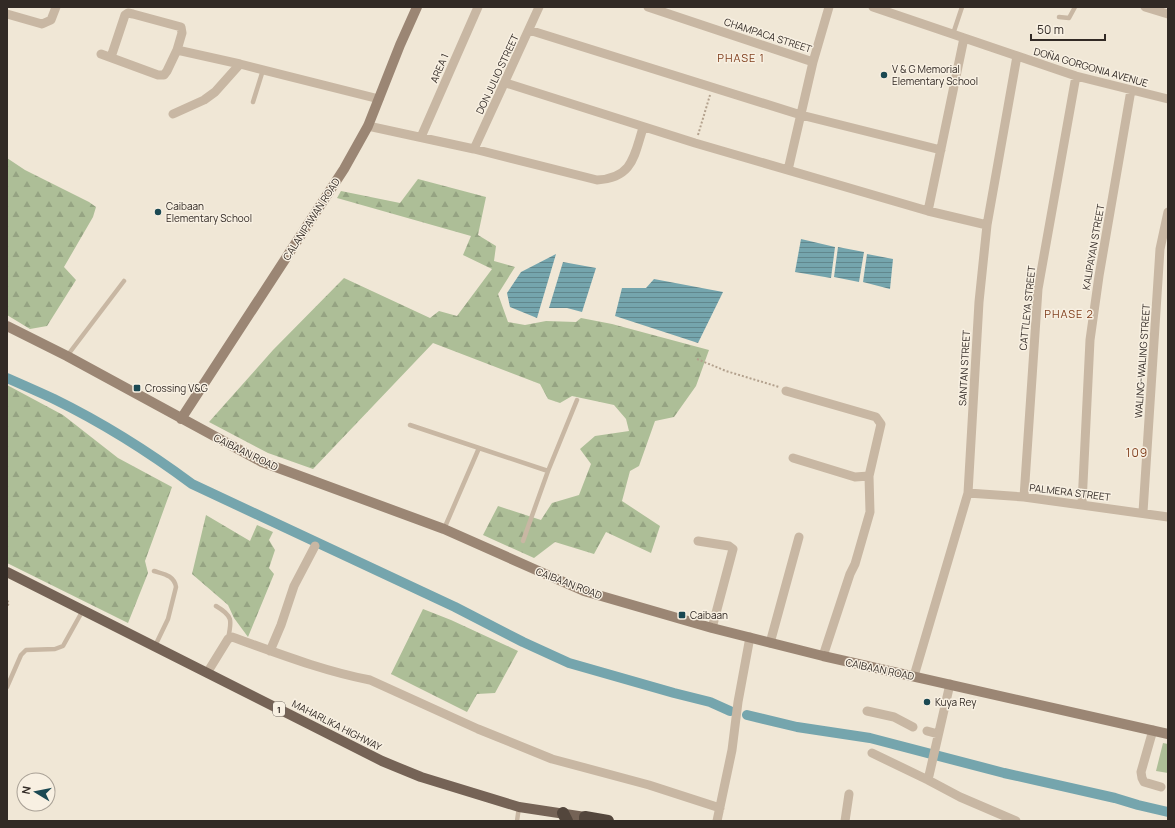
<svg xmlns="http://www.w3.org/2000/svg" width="1175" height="828" font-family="Manrope,sans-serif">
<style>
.forest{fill:url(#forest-firs)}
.pitch{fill:#adbe97}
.water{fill:url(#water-rules)}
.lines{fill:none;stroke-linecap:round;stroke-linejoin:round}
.canal{stroke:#75a5ad;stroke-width:10}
.path{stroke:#b3a18d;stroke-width:2;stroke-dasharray:2 2;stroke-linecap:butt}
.lane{stroke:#c8b7a3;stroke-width:4.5}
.street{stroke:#c8b7a3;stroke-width:9}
.secondary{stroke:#9b8674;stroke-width:10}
.primary{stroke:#756356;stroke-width:10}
.highway{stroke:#53463c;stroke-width:12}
.poi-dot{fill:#1b4953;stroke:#f8f0e2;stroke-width:1.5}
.labels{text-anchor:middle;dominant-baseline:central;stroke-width:3;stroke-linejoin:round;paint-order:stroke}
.shield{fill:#f8f0e2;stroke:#6d655e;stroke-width:1}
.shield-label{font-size:9px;font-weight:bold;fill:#322a25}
.street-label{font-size:10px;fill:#322a25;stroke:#f8f0e2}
.poi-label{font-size:10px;fill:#322a25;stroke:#f8f0e2;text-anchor:start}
.neighbourhood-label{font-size:11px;letter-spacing:1px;fill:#80401f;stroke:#f8f0e2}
.quarter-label{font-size:12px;letter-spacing:1px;fill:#80401f;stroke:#f8f0e2}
</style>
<defs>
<pattern id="forest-firs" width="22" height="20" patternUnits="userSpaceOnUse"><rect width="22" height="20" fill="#adbe97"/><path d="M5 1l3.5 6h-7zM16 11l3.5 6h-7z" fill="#95a382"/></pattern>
<pattern id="water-rules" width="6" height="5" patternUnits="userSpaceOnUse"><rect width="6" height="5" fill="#75a5ad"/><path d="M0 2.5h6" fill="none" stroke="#61878d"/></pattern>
</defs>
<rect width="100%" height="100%" fill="#f0e7d6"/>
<path class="forest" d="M7,158l18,12 64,32 7,5 -3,10 -29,50 12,13 -29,46 -17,3 -23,-14z
M418,179l68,18 -8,38 18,11 -2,15 21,6 -17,27 10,28 17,3 21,-4 30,1 5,-4 31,6 97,26 -13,36 -22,31 -19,4 -16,45 -9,5 -8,30 38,25 -9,27 -45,-21 -12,22 -39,-12 -21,16 -51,-23 15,-29 43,14 11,-17 27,-8 12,-31 -11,-15 15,-13 34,-5 -3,-12 -12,-14 -42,-9 -12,7 -12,-4 -8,-15 -107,-41 -120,126 -45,-16 -59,-31 64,-72 71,-72 86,40 9,-7 18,5 35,-47 -29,-14 8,-19 -134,-38 4,-7 59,12z
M7,385l56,30 55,43 54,29 -27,74 3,12 -20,50 -121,-60z
M206,515l44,26 7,-16 16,7 -4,8 6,10 -6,18 5,6 -26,63 -14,-19 -6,-13 -36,-31z
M423,609l28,11 67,31 -23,42 -18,1 -10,18 -76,-38z"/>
<path class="pitch" d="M1163,743l5,1v29l-12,-2z"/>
<path class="water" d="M801,239l34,8 -4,31 -36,-6z
M838,247l26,5 -5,30 -25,-5z
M556,254l-19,64 -27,-11 -3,-14 14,-21z
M867,254l26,5 -3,30 -27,-7z
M563,262l33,6 -14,44 -15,-4h-18z
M654,279l69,13 -25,51 -83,-27 7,-28h24z"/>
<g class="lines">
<path class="canal" d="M7,378c16,7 32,14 47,21 49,24 95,53 138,85l263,123 68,35 46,21 105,30 36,9 20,9
M747,715l50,12 73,11 134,35 111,25 23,7 30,7"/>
<path class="path" d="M698,135l12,-40
M697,359l29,12 53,16
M7,601l2,1 -2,6"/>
<path class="lane" d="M1059,17l10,1 6,-11
M953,34l9,-27
M253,102l10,-32
M67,356l57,-75
M410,425l69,23
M444,529l35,-81 69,23 29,-71
M523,541l25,-70
M154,571c9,3 20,4 22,16l-8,32 -13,27
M216,606c17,10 16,14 12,33
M7,687l14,-32 5,-5 29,-1 8,-3 20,-36
M517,821l2,-14"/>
<path class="street" d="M648,7l165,55
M873,7l203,69 92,23
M1145,7l23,7
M7,14l35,10 9,-4 5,-13
M529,30l272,85 140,35
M101,54l57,21h6l3,-4 10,-21
M111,57l14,-42 3,-2 5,1 48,13 1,6 -5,17 63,14 139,35
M506,83l189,60 233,68 59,14
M173,114l31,-14 11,-8 25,-28
M368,126l106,23 123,31c36,-2 37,-24 46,-52
M421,137l57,-130
M474,149l65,-142
M788,170l25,-108 16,-55
M928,211l36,-173
M786,391l90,26 5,7 -12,52 1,36 -15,52 -5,10 -27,82
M793,458l62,19 14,-1
M968,493l56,4 144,20
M1024,497l14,-208 38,-213
M1082,504l8,-164 9,-64 32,-186
M1143,512l17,-263 8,-37
M698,541l31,5 4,3 -21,79
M770,643l29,-106
M270,651l11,-26 13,-39 21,-40
M207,673l21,-34 4,-2c45,16 91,34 138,43l108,49 74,30 97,26 71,23
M914,676l54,-183 11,-191 8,-77 30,-169
M950,684l-22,96 32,17 56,24
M867,711l27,6 19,10
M1153,730l-12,42 1,6 2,4 17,5
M927,731l11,3
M872,753l56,27
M717,821l15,-71 6,-48 12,-65
M845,821l4,-27"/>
<path class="secondary" d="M7,326l60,30 195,106 182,67 90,40 50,22 128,37 111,28 345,78
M181,419l163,-250 24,-43 32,-81 17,-38"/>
<path class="primary" d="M7,572l375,189 39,16 98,30 66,10"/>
<path class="highway" d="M563,813l4,8
M585,821v-4l23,4"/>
</g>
<g class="poi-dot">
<circle cx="884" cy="75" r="4"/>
<circle cx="158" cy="212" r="4"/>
<rect x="133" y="384" width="8" height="8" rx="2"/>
<rect x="678" y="611" width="8" height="8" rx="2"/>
<circle cx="927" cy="702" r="4"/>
</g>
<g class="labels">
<rect class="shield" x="273" y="702" width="12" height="14" rx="3"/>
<g class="shield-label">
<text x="279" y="709">1</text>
</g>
<g class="street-label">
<text transform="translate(768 35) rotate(18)">CHAMPACA STREET</text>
<text transform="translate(1091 67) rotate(16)">DOÑA GORGONIA AVENUE</text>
<text transform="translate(439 68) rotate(-67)">AREA 1</text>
<text transform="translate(497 74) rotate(-65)">DON JULIO STREET</text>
<text transform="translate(311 219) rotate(-57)">CALANIPAWAN ROAD</text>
<text transform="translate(1093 247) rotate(-80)">KALIPAYAN STREET</text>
<text transform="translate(1027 308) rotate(-84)">CATTLEYA STREET</text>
<text transform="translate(1142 361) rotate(-86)">WALING-WALING STREET</text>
<text transform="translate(964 368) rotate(-87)">SANTAN STREET</text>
<text transform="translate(246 452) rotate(26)">CAIBAAN ROAD</text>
<text transform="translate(1070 492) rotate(7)">PALMERA STREET</text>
<text transform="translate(569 583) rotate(21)">CAIBAAN ROAD</text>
<text transform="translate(880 669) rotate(12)">CAIBAAN ROAD</text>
<text transform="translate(337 725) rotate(27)">MAHARLIKA HIGHWAY</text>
</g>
<g class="poi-label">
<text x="892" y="69">V &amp; G Memorial<tspan x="892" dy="12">Elementary School</tspan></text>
<text x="166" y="206">Caibaan<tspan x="166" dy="12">Elementary School</tspan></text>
<text x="145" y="388">Crossing V&amp;G</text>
<text x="690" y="615">Caibaan</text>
<text x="935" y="702">Kuya Rey</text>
</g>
<g class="neighbourhood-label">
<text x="741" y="57">PHASE 1</text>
<text x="1069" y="313">PHASE 2</text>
</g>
<g class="quarter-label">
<text x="1137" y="452">109</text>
</g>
</g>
<rect width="1175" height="828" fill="none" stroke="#322a25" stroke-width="16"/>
<g transform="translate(36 792) rotate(280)"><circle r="19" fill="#f8f0e2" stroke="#a9a196"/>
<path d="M0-3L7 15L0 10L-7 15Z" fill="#1b4953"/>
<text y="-6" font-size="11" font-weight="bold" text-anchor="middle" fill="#322a25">N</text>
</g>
<path d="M1031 34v6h74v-6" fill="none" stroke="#322a25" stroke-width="2"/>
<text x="1037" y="34" font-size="12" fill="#322a25" stroke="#f8f0e2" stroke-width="3" paint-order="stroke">50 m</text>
</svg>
